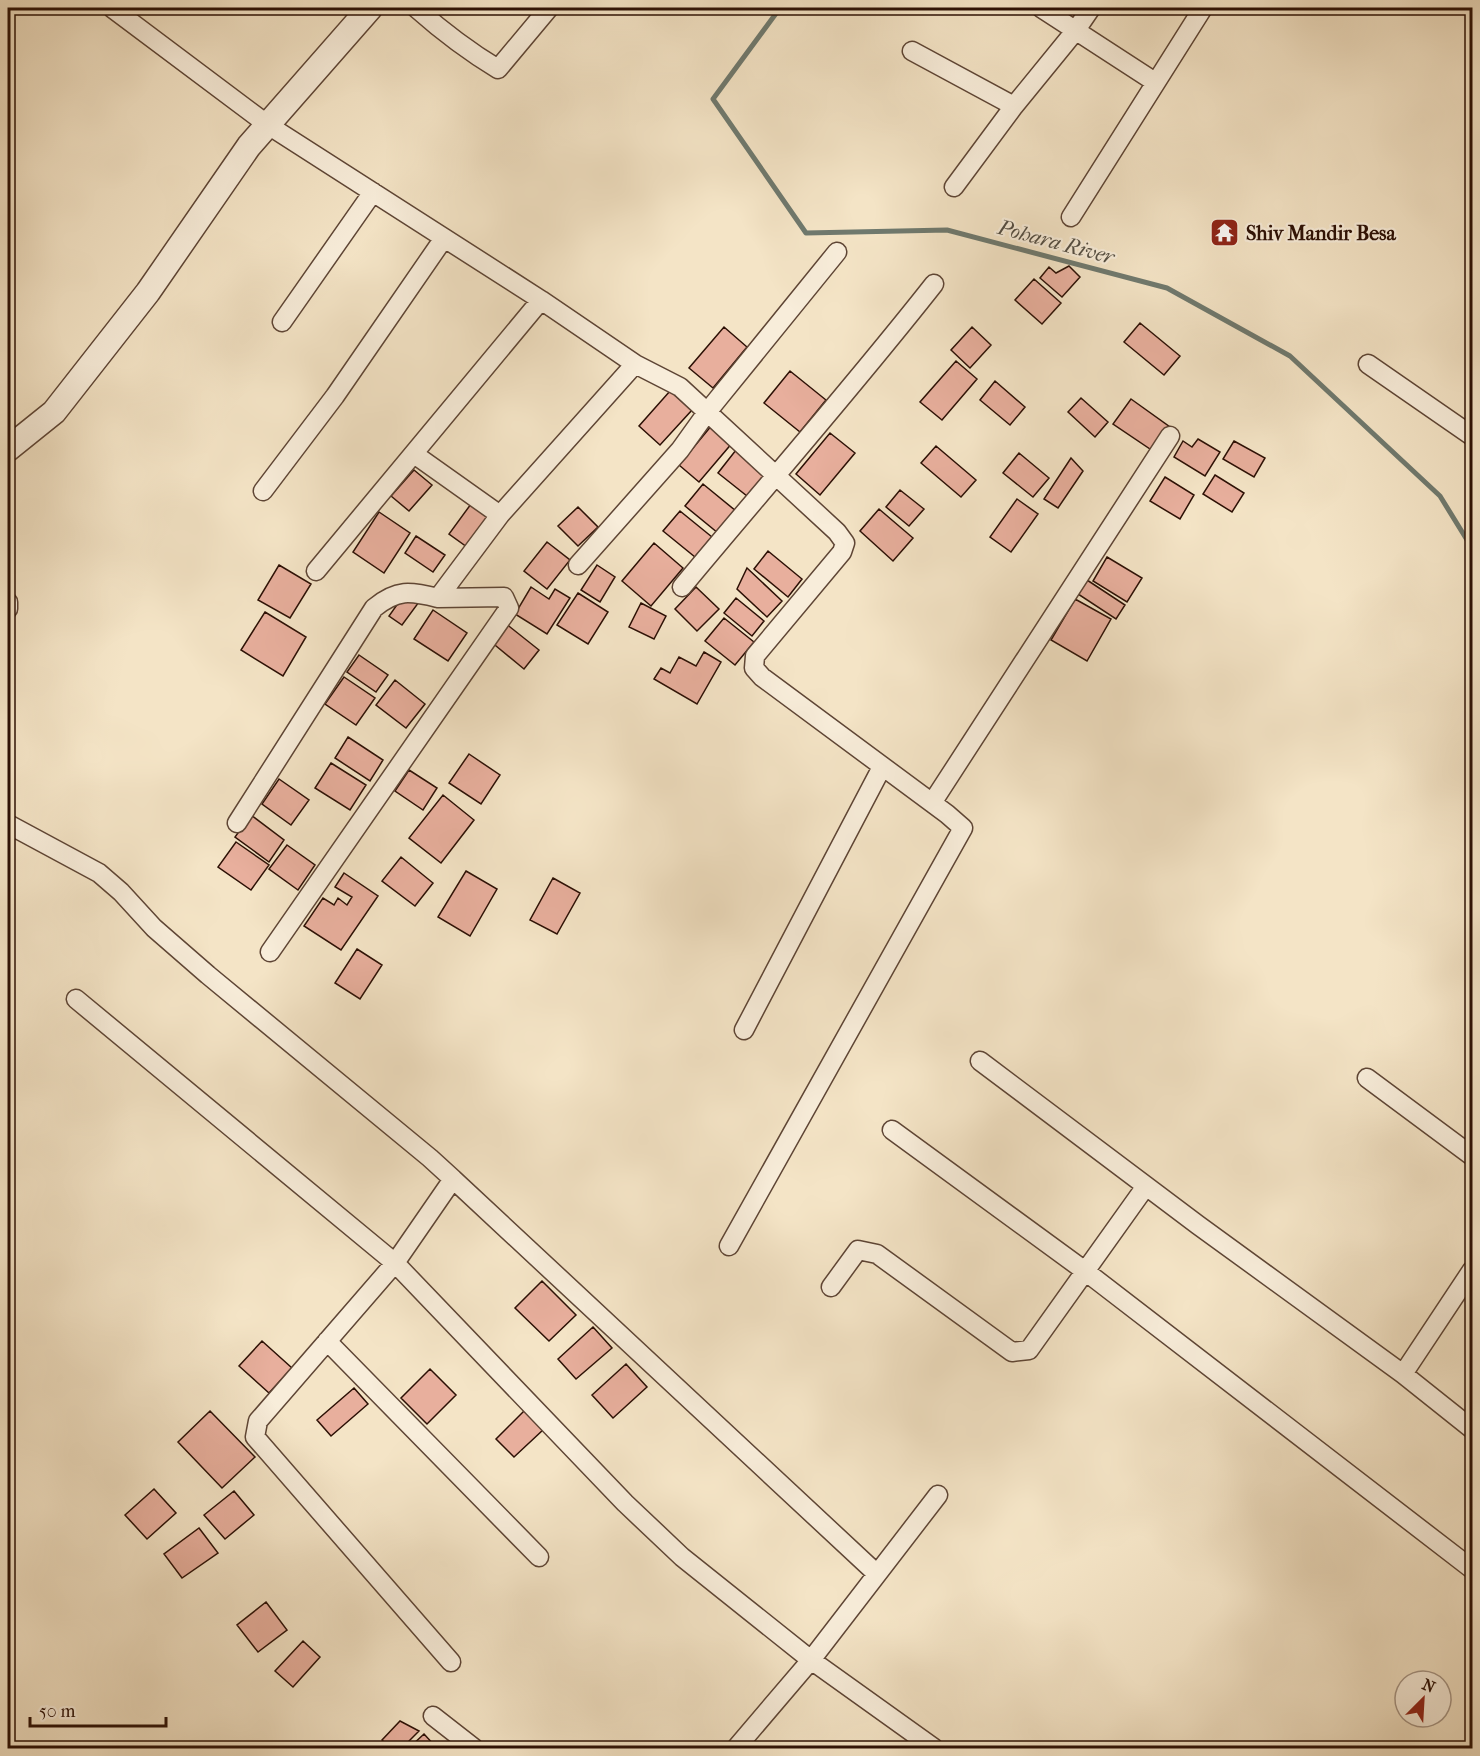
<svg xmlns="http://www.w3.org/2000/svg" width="1480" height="1756" font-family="'IM FELL French Canon',serif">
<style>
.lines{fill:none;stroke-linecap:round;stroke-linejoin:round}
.stream{stroke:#6f796e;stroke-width:5}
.building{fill:#e8af9d;stroke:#2c1005;stroke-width:1.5}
.minor-casing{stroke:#5e4535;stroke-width:21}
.tertiary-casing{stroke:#5e4535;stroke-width:27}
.minor{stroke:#f8edda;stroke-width:18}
.tertiary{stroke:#f8edda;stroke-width:24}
.labels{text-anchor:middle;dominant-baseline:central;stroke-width:4.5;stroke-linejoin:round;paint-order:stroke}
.poi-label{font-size:20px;font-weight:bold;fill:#2c1005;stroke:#f8edda;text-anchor:start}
.water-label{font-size:21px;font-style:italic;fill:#534d42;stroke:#f8edda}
</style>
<rect width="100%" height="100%" fill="#f4e4c6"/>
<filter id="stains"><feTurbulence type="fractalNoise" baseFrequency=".00333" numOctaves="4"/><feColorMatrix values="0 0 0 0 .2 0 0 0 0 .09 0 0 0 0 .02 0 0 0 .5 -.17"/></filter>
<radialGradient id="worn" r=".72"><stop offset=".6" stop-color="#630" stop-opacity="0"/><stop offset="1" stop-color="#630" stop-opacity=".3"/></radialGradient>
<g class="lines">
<path class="stream" d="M780,8l-67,91 93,134 141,-3 220,58 123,68 150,140 32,52"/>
</g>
<path class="building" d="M1069,266l11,11 -18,20 -22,-19 9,-11 7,6z
M1034,279l27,24 -19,21 -27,-24z
M1140,323l40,33 -16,19 -40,-33z
M724,327l23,20 -34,41 -24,-20z
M972,327l19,18 -21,23 -19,-18z
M956,361l21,18 -35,41 -22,-18z
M790,371l36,29 -26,32 -36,-29z
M995,381l30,26 -15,18 -30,-25z
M670,391l22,19 -32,35 -21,-19z
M1081,398l27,24 -13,15 -27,-25z
M1131,399l39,28 -17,24 -40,-27z
M712,425l21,17 -34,40 -20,-17z
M830,433l25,20 -35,42 -24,-21z
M1198,439l22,13 -15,24 -31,-19 9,-16 9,6z
M1234,441l31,17 -11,19 -31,-18z
M936,446l40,34 -15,17 -40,-34z
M736,450l30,24 -19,22 -29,-23z
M1019,453l30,25 -16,19 -30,-24z
M1071,458l12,13 -25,37 -14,-9z
M414,470l18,15 -23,26 -18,-15z
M1215,475l29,18 -12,19 -29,-18z
M1165,477l29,18 -14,24 -30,-18z
M703,484l33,27 -18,22 -33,-27z
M900,490l24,19 -15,17 -23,-19z
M1017,499l21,15 -27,38 -21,-15z
M471,504l18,13 -22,30 -18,-13z
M578,507l20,20 -20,19 -20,-20z
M879,509l34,29 -20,23 -33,-30z
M680,511l32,26 -17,20 -32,-26z
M379,512l31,21 -26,40 -31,-21z
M416,536l29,19 -12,17 -28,-19z
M547,542l23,18 -23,29 -23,-18z
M654,543l29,25 -32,38 -29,-25z
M768,551l34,28 -14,18 -34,-28z
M1107,557l35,21 -15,24 -34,-21z
M279,565l32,19 -21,34 -32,-18z
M597,565l18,12 -15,25 -19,-12z
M747,568l35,33 -15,16 -30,-28z
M1087,580l38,25 -9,14 -38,-25z
M531,587l18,12 6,-10 15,9 -23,36 -32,-20z
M696,587l23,22 -22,22 -22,-22z
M406,592l13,10 -17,23 -13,-9z
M578,593l30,19 -20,32 -31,-19z
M736,598l28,23 -12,15 -28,-23z
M1075,599l36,20 -24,42 -36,-21z
M641,603l25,13 -12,23 -25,-12z
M433,610l34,23 -19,28 -34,-22z
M265,612l41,25 -23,39 -42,-26z
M724,618l30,24 -19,23 -30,-24z
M505,623l34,27 -15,19 -34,-28z
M704,652l17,10 -24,42 -43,-25 7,-11 9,5 9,-16 17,9z
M359,655l29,20 -12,17 -29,-20z
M344,677l31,21 -19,27 -31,-21z
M395,680l30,24 -19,24 -30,-23z
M348,737l35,23 -13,21 -35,-23z
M469,754l31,21 -19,29 -32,-21z
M331,763l35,22 -16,25 -35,-22z
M409,770l28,18 -14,22 -28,-19z
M279,779l30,21 -18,25 -29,-21z
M443,795l31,25 -33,43 -32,-25z
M251,815l33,25 -15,22 -34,-25z
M236,842l33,23 -18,25 -33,-23z
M287,845l28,20 -17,25 -29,-21z
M401,857l32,26 -18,23 -33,-25z
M466,871l31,18 -27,47 -32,-19z
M344,873l34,23 -37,54 -37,-24 19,-28 11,7 4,-7 9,7 5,-8 -17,-10z
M553,878l27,15 -23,41 -27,-14z
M357,949l25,16 -22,34 -25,-16z
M542,1281l34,34 -27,26 -34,-33z
M593,1327l19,21 -36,31 -18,-20z
M262,1341l30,27 -23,25 -30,-27z
M626,1364l21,23 -34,31 -21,-23z
M430,1369l26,26 -29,29 -26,-26z
M354,1388l14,16 -37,32 -14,-16z
M525,1410l19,19 -30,28 -18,-18z
M210,1411l45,46 -33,31 -44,-46z
M154,1489l22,24 -29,26 -22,-24z
M234,1491l20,24 -29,24 -21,-24z
M199,1528l19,25 -36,25 -18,-24z
M266,1602l21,28 -29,22 -21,-27z
M303,1641l17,16 -27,30 -18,-16z
M400,1721l19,10 -17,17h-12l-8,-8z
M424,1734l12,13 -27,1z"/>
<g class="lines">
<defs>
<path id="minor" d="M112,8l156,117 273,175 94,64 45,23 157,145 8,11 -3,9 -87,104 -1,12 8,9 185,137 16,14 -234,418
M416,8c26,23 52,43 82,61l51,-61
M1041,8l114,74
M912,51l102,55
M954,187l60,-81 62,-76 15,-22
M1071,217l132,-209
M282,322l91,-130
M1368,364l104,72
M414,454l86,61
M263,491l72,-95 109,-158
M578,565l102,-115 28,-39 129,-159
M316,571l225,-271
M682,587c84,-101 171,-200 252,-303
M8,602v7
M932,803l238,-367
M237,823l137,-215c23,-19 36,-17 64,-10l62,-83 135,-151
M8,824l91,49 22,19 33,36 54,47 222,183 23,21 -58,84 230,240 57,54 129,103 -75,88
M270,952l239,-344 -5,-11 -66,1
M76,999l319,264 -137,158 -3,16 196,225
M744,1030l138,-263
M980,1061l218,164 205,149 69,55
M1367,1078l105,78
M892,1130l193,141 387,298
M453,1179l424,395
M831,1287l27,-37 19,4 135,98 17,-2 117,-164
M327,1341l212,216
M1403,1374l69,-104
M433,1716l41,32
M934,1748l-123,-88 127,-165"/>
<path id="tertiary" d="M8,449l46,-37 94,-120 101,-146 121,-138"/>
</defs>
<use href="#minor" class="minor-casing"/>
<use href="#tertiary" class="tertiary-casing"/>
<use href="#minor" class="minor"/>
<use href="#tertiary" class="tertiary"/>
</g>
<defs>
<symbol id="temple-square" viewBox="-11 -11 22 22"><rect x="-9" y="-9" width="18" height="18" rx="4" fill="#8f2418" stroke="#f8edda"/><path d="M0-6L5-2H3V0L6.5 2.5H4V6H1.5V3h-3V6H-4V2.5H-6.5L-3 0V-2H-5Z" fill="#fff"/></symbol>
</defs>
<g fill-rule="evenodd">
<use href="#temple-square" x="1208" y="216" width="33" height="33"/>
</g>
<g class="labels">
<g class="poi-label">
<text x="1246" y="233">Shiv Mandir Besa</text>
</g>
<g class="water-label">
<text transform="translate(1056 242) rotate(15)">Pohara River</text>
</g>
</g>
<rect width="1480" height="1756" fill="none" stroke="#f4e4c6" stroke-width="30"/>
<rect x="9" y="9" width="1462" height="1738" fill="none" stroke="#2c1005" stroke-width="3"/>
<rect x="15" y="15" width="1450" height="1726" fill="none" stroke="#2c1005" stroke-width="1.5"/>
<g transform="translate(1423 1699) rotate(24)"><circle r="28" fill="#f8edda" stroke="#a69585" stroke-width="1.5"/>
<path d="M0-4.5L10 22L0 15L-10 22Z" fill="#8f2418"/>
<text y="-9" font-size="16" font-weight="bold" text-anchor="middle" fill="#2c1005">N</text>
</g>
<path d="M30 1717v9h136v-9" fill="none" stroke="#2c1005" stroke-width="3"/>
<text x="39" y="1717" font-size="18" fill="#2c1005" stroke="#f8edda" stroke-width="4.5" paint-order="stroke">50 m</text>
<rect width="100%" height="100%" filter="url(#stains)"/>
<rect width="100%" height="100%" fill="url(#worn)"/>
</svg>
